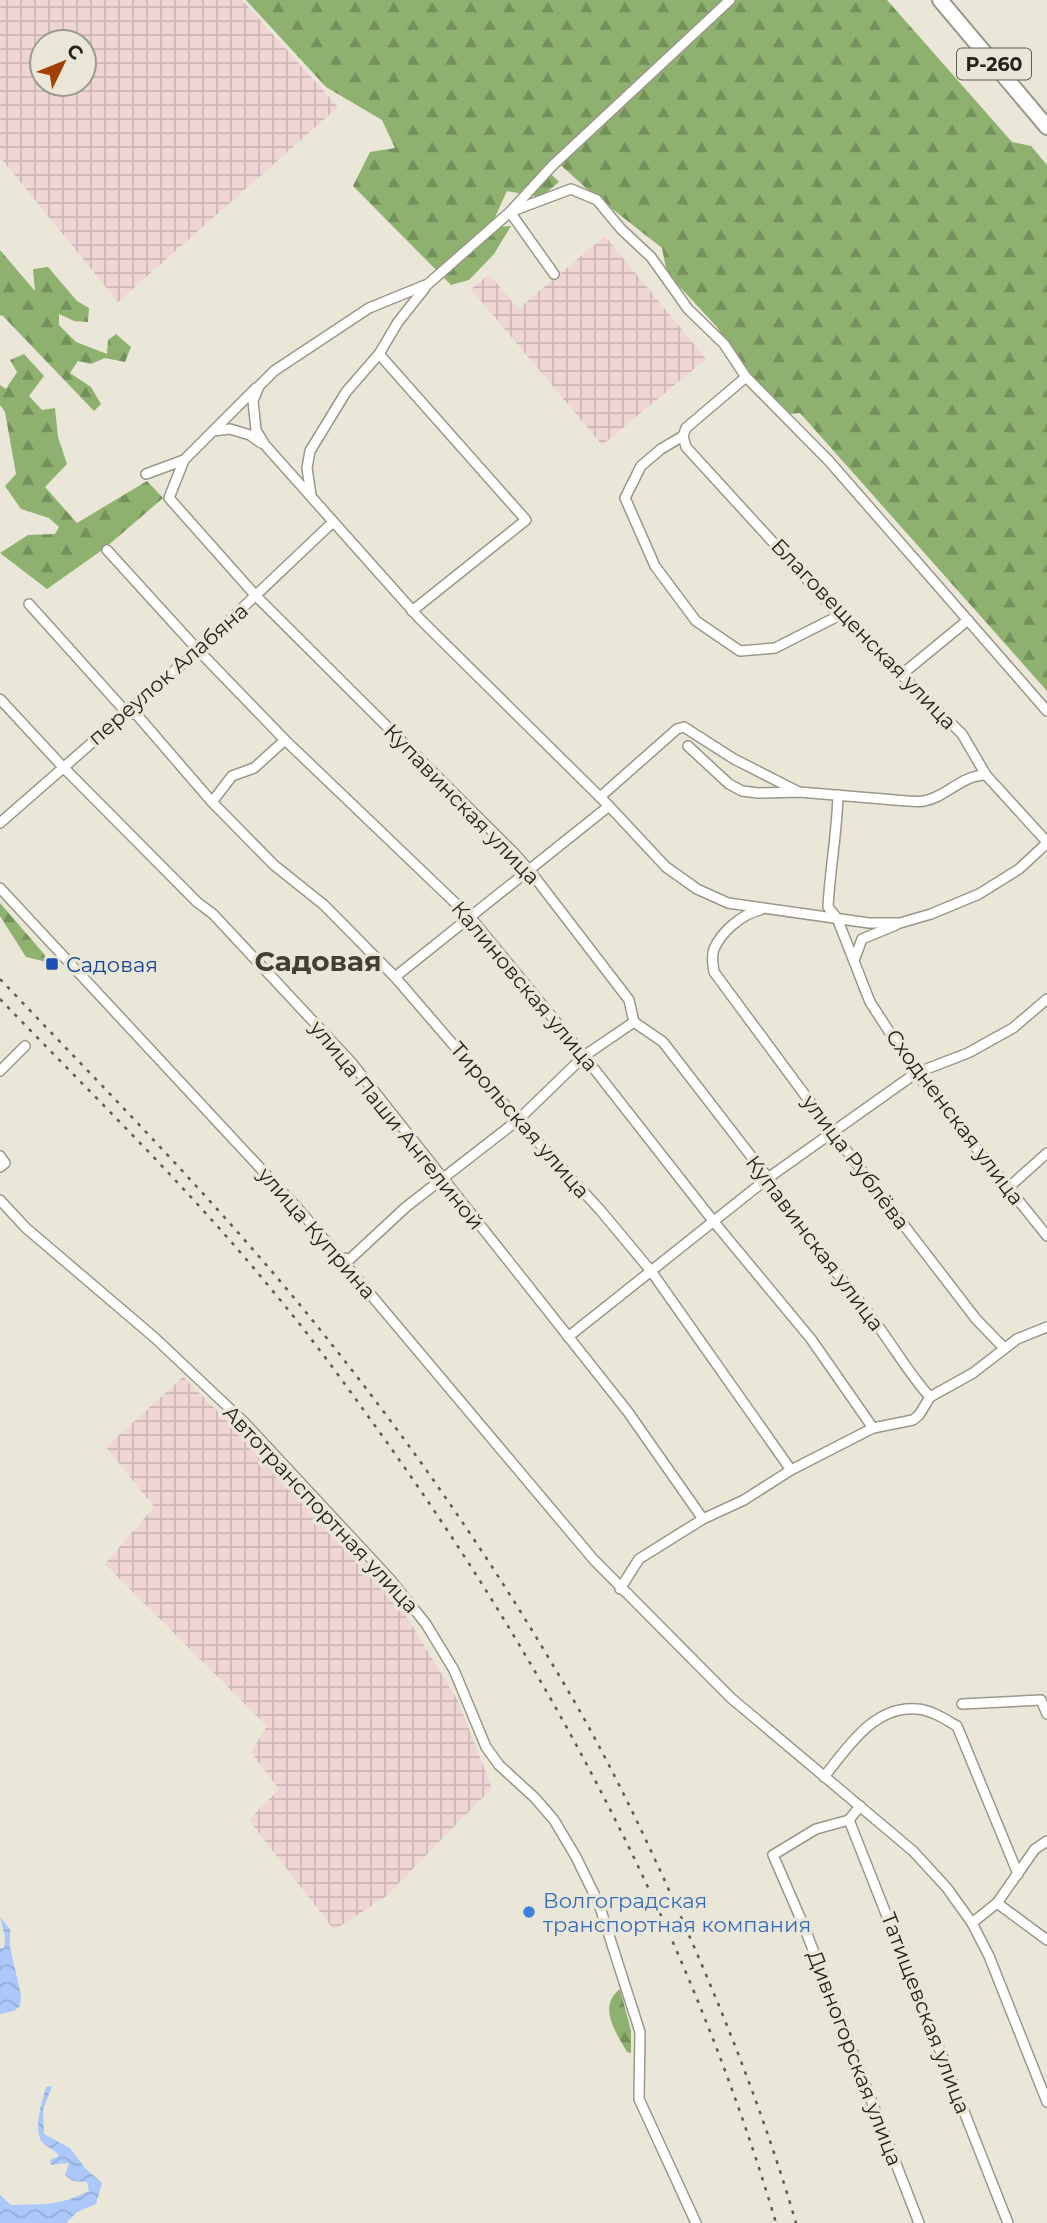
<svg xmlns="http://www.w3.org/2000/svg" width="1047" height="2223" viewBox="0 0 1047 2223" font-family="Montserrat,sans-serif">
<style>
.industrial{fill:url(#industrial-grid);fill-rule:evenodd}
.forest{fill:url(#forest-firs)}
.water{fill:url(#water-waves)}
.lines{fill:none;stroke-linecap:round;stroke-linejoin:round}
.minor-casing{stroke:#9b988a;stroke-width:12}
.trunk-casing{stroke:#9b988a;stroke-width:18}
.minor{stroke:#fff;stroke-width:9}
.trunk{stroke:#fff;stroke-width:14}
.rail{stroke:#5d5b53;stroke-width:2.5;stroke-dasharray:3.5 7;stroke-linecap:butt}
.transit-dot{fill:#1a4fb4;stroke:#eae7d8;stroke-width:2.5}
.shop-dot{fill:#3f7fe0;stroke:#eae7d8;stroke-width:2.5}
.labels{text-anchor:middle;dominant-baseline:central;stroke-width:7;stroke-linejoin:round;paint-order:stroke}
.shield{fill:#eae7d8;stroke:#605e56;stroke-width:2}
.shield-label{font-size:19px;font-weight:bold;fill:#25241f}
.street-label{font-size:21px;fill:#25241f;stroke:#eae7d8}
.transit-label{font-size:21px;fill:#164399;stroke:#eae7d8;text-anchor:start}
.shop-label{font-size:21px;fill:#366cbe;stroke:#eae7d8;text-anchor:start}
.district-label{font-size:28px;font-weight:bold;fill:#424034;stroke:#eae7d8}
</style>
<defs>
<pattern id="industrial-grid" width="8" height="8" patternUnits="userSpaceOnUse" patternTransform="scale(1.75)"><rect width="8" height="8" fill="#f0d5d5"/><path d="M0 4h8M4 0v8" fill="none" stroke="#ceb7b6"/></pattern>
<pattern id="forest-firs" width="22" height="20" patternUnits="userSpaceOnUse" patternTransform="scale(1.75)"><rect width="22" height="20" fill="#8eb16f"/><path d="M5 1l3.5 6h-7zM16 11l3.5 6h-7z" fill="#74905b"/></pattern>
<pattern id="water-waves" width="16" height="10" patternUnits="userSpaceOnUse" patternTransform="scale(1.75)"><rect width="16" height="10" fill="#acc8fb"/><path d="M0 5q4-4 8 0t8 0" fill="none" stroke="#94acd7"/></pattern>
</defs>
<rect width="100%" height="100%" fill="#eae7d8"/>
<g class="industrial">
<path d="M 0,0 L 242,0 L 338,107 L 118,302 L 0,157 ZM 84,42 L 84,84 L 42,84 L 42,42 Z"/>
<path d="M 605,236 L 706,359 L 602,445 L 471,289 L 489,274 L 518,309 Z"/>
<path d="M 183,1377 L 291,1484 L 394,1596 L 458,1701 L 492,1788 L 385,1897 L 334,1930 L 249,1820 L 279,1789 L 251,1752 L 267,1726 L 105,1564 L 154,1507 L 106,1447 Z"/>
</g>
<g class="forest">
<path d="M 246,0 L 887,0 L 1012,142 L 1031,146 L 1047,165 L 1047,691 L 800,413 L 789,414 L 741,366 L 717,327 L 667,273 L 662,248 L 587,189 L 554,159 L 547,170 L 559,182 L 541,197 L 507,191 L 490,228 L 511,226 L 494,254 L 469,280 L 451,285 L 353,186 L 370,152 L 395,148 L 382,120 L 326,87 Z"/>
<path d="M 0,250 L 35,291 L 33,269 L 48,267 L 77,301 L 89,308 L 88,322 L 74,321 L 59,314 L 59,325 L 76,342 L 107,354 L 108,340 L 116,334 L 131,347 L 125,362 L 105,358 L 91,364 L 78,361 L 70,373 L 91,387 L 101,404 L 94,411 L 2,315 L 0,316 Z"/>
<path d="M 24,354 L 44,376 L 29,396 L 42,410 L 55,408 L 58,437 L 67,464 L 45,487 L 77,523 L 147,481 L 163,498 L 105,548 L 47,589 L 0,553 L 28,535 L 55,534 L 59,527 L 49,518 L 21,509 L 5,486 L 16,474 L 5,412 L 0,405 L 0,385 L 6,389 L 17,372 L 10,360 Z"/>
<path d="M 0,903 L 44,954 L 47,962 L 26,957 L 0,916 Z"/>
<path d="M 620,1989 L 631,2031 L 631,2053 L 627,2052 C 616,2032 597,2007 620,1989 Z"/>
</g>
<g class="water">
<path d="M 0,1917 L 10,1929 L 10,1947 L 21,1995 L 20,2006 L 14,2011 L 0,2014 L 0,1948 L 4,1948 L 5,1937 Z"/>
<path d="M 52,2086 L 43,2110 L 44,2134 L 70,2148 L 85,2168 L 102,2183 L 96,2204 L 77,2212 L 66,2223 L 0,2223 L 0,2195 L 11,2205 C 45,2204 58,2206 89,2191 L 87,2182 L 73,2181 L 65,2175 L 69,2163 L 51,2165 L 50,2160 L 59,2156 C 55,2149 47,2148 42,2142 C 33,2129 42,2101 46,2087 Z"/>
</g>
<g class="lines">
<defs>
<g id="minor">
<path d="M 730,0 L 552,166 L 510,212 L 428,284 L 369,308 L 274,371 L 259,386 L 253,401 L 256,430 L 265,445 L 420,619 L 609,806 L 666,867 L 697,889 L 728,903 L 869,923 L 900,923 L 931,914 L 979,894 L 1019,869 L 1047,843"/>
<path d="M 554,274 L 510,212 L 571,189 L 597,200 L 621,229 L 651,257 L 688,309 L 724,344 L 746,377 L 829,461 L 1047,711"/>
<path d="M 379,354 L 526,520 L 412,611"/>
<path d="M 746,377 L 686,428 L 683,436 L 686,447 L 833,608 L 962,734 L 986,775 L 1047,842"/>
<path d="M 213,431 L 256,388"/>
<path d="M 683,436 L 661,449 L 641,466 L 625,498 L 655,566 L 696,621 L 740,651 L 775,648 L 840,615"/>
<path d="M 261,443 L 250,435 L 230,429 L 213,431 L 184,460 L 169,498 L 256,596 L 514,853 L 530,871 L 629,1000 L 634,1022 L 663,1042 L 768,1178 C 798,1230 840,1274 875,1322 C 894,1347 909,1374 930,1397"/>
<path d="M 146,474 L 184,460"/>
<path d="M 311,495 L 307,468 L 310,451 L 346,392 L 379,354 L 398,322 L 425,288"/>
<path d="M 107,550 L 198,650 L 285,740 L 471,918 L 584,1056 L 714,1222 L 811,1339 L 873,1428"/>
<path d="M 29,604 L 126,712 L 137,715 L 212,802 L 232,776 L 254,768 L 285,740"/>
<path d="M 901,675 L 968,620"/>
<path d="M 0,699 L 63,767 L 197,902 L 213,914 L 351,1062 L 628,1412 L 703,1519"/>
<path d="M 688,746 L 729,784 L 742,791 L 758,793 L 799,792 L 907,801 C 913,801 919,802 924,801 C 947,797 961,775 986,775"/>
<path d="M 838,795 C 837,833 830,869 828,907 L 837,918 L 870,1002 L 916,1073 L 1047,1236"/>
<path d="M 600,797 L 677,729 L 684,727 L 734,759 L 797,791"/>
<path d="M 212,802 L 274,865 L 324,905 L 395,977 L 518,1120 L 601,1211 L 651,1271 L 791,1470"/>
<path d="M 0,823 L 198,650 L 333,522"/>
<path d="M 0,888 L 302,1213 L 594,1560 L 731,1698 L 913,1851 L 947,1888 L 972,1923 L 989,1956 L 1047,2102"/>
<path d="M 760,910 C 742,914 721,932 714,949 C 711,956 713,965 714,972 L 833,1133 L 976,1319 L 1004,1348"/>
<path d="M 855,958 L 862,939 L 896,925"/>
<path d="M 395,977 L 609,806"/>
<path d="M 0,1071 L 25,1046"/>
<path d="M 0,1156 L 5,1163 L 0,1167"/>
<path d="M 1008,1188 L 1047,1153"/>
<path d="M 0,1200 L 26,1228 L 155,1338 L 244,1422 L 390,1579 L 426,1624 L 454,1670 L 486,1747 L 499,1765 L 535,1798 L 554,1820 L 576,1857 L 599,1904 L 640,2032 L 639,2099 L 696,2223"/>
<path d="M 341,1258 L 350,1259 L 406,1207 L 518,1120 L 584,1056 L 634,1022"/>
<path d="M 568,1337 L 768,1178 L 916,1073 L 968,1053 L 1013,1028 L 1047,999"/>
<path d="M 620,1589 L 639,1559 L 703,1519 L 744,1500 L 791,1470 L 873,1428 L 913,1420 L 919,1415 L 930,1397 L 973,1373 L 1017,1339 L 1047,1327"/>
<path d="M 962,1704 L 1041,1700 L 1047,1714"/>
<path d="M 824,1777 C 847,1748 874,1705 917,1709 C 931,1710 945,1719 957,1726 L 1018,1874"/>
<path d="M 860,1806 L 849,1820 L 1008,2223"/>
<path d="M 849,1820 L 816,1829 L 773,1855 L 803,1924 L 919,2223"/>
<path d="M 997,1903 L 1047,1940"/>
<path d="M 972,1923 L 997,1903 L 1035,1849 L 1047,1841"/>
</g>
<path id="trunk" d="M 940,0 L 1047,127"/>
</defs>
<use href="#minor" class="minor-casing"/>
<use href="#trunk" class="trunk-casing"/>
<use href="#minor" class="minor"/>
<use href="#trunk" class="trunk"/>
<g class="rail">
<path d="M 0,979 C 114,1099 231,1216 333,1346 C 414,1448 488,1555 554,1667 C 607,1754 651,1848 692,1942 C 732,2034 768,2127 796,2223"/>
<path d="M 0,999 C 93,1096 191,1190 276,1295 C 312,1338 345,1384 378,1430 C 551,1670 692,1939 776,2223"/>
</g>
</g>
<rect class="transit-dot" x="45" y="957" width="14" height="14" rx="3.5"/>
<circle class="shop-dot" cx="529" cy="1912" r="7"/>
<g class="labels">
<rect class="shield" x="957" y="48.5" width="74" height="31" rx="5"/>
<g class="shield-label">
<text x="994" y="64">Р-260</text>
</g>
<g class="street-label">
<text transform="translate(864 634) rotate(46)">Благовещенская улица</text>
<text transform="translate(168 674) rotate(-41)">переулок Алабяна</text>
<text transform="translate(462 804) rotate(46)">Купавинская улица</text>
<text transform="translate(525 986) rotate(50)">Калиновская улица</text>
<text transform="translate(955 1117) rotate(53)">Сходненская улица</text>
<text transform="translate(520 1120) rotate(49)">Тирольская улица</text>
<text transform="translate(397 1125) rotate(51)">улица Паши Ангелиной</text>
<text transform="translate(856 1162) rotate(53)">улица Рублёва</text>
<text transform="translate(317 1233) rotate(49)">улица Куприна</text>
<text transform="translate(815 1243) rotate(53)">Купавинская улица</text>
<text transform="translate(321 1509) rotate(47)">Автотранспортная улица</text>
<text transform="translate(926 2013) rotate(69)">Татищевская улица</text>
<text transform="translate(855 2058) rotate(69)">Дивногорская улица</text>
</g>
<g class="transit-label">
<text x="66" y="964">Садовая</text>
</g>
<g class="shop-label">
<text x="543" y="1900">Волгоградская<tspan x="543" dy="24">транспортная компания</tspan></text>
</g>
<g class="district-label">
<text x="318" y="961">Садовая</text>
</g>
</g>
<g transform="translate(63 63) rotate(47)"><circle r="33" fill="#eae7d8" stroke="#9b998e" stroke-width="2"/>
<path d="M0-5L12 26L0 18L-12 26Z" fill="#a23f03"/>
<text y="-10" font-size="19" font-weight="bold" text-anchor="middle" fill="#25241f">С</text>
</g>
</svg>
